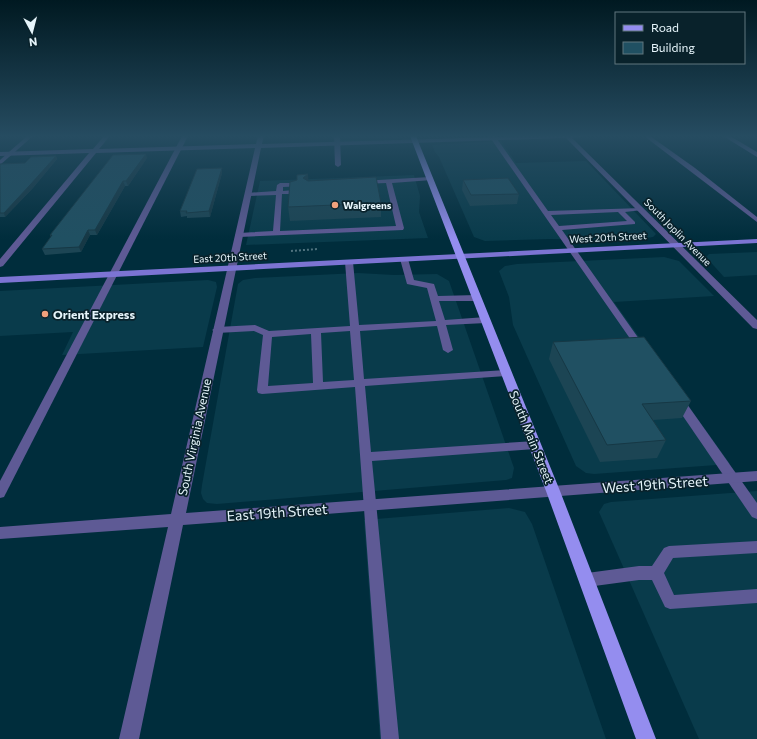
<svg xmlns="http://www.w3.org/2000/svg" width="757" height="739" viewBox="0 0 757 739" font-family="Commissioner,sans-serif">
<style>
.built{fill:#093b4b}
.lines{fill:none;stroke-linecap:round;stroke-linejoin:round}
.path{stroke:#50737f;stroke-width:2;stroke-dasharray:2 2;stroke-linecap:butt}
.service{fill:#5e5a95;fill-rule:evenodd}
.minor{fill:#5e5a95;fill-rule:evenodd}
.secondary{fill:#7c74d3;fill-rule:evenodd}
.primary{fill:#948def;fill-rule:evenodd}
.wall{fill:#1c4554}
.shaded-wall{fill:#163845}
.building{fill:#205062;stroke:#163845}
.poi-dot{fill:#f1a17c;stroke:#09222b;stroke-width:1.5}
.labels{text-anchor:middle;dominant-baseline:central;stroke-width:3.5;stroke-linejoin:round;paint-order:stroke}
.far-poi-label{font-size:10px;font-weight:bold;fill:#e6f5fb;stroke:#09222b;text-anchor:start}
.far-street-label{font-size:10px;fill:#e6f5fb;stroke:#09222b}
.poi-label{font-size:12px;font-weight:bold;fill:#e6f5fb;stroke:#09222b;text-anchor:start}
.street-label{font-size:12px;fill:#e6f5fb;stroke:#09222b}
.near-street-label{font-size:14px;fill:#e6f5fb;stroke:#09222b}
</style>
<rect width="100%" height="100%" fill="#002d3c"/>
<g class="built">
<path d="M 334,136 L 402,136 L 404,137 L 396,140 L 334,142 Z"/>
<path d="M 501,141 L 516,163 L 586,161 L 656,234 L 653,237 L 647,238 L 592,240 L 550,239 L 485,241 L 474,237 L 439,157 L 435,152 L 432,145 Z"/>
<path d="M 414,175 L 420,196 L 419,212 L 428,238 L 246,245 L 260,181 Z"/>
<path d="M 757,252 L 757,275 L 724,277 L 706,257 L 709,254 Z"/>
<path d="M 664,257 L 679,261 L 714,296 L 614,302 L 730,464 L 594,474 L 586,473 L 576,466 L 513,325 L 509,297 L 499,271 L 505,266 L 517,264 Z"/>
<path d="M 358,273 L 394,275 L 437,274 L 449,281 L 514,468 L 512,478 L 506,480 L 217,504 L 207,503 L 203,499 L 201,493 L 202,485 L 238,284 L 243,280 L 255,278 Z"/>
<path d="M 208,280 L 216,282 L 217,287 L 203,347 L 62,355 L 73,332 L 0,336 L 0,291 Z"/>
<path d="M 757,491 L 757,739 L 699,739 L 599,512 L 604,504 L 611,502 Z"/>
<path d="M 509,508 L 525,512 L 532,524 L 606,739 L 380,739 L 364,520 Z"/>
</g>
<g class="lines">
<path class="path" d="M 291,251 L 318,249"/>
<g class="service">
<path d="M 27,136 L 33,136 L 0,165 L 0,160 Z"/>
<path d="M 182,136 L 188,136 L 4,497 L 0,498 L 0,481 Z"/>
<path d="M 334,136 L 340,136 L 341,165 L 338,167 L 335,165 Z"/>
<path d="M 489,136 L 495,136 L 548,211 L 642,208 L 642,210 L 625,212 L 635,222 L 635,224 L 562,230 L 644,346 L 646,348 L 644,350 L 638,350 ZM 618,212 L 627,221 L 559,226 L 551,215 Z"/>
<path d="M 644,136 L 650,136 L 695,168 L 757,217 L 757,222 Z"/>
<path d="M 430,177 L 433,179 L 432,180 L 392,183 L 404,228 L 403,230 L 239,237 L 235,235 L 239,233 L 273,231 L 276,195 L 248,196 L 245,194 L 246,193 L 276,191 L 277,185 L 280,183 L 306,183 L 307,184 L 304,186 L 283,187 L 283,191 L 294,190 L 297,192 L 294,194 L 282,194 L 280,231 L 396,226 L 386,183 L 363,184 L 361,183 L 361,181 Z"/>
<path d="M 401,257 L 404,257 L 408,259 L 414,280 L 434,284 L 438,296 L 477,295 L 481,298 L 477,301 L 439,301 L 445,320 L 486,317 L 490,320 L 486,323 L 446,325 L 453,350 L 448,353 L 443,350 L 437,326 L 360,331 L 364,379 L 506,370 L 511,373 L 506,376 L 365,386 L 371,452 L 535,441 L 539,442 L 541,445 L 539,448 L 535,449 L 372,461 L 399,739 L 381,739 L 355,387 L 262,394 L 258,393 L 257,390 L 263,335 L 254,331 L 217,333 L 212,330 L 217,327 L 255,325 L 269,331 L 350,326 L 345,262 L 349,260 L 353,262 L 359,325 L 436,321 L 427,288 L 407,284 L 400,259 ZM 350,331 L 354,380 L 323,382 L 321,333 ZM 311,334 L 313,383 L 268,386 L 272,337 Z"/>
<path d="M 678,396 L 682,397 L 757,503 L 757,519 L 752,517 L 674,403 L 673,400 L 674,397 Z"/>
<path d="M 757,541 L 757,553 L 673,558 L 664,573 L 674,595 L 757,589 L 757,603 L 670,609 L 665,607 L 652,580 L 639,580 L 587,587 L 582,585 L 580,580 L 582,575 L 587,573 L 639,566 L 652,566 L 664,548 L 669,546 Z"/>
</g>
<g class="minor">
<path d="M 104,136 L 110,136 L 99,149 L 256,144 L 258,136 L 264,136 L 262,144 L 528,136 L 586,136 L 572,138 L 757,320 L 757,329 L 753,328 L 566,138 L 261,148 L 186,513 L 757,471 L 757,481 L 183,525 L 139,739 L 119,739 L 168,527 L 0,539 L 0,527 L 171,514 L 255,148 L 96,153 L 3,266 L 0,267 L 0,259 L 89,153 L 0,156 L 0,152 L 93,149 Z"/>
<path d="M 723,136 L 730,136 L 757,152 L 757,157 Z"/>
</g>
<path class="secondary" d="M 757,239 L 757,243 L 0,283 L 0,277 Z"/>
<path class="primary" d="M 410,136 L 416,136 L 560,491 L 656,739 L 636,739 L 546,491 Z"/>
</g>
<g class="wall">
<path d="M 56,156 L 57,159 L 32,189 L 5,217 L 0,217 L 0,164 L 25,163 Z"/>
<path d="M 147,158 L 128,186 L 125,186 L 97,235 L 90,235 L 81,252 L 45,255 L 42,249 L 51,237 L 50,235 Z"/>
<path d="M 222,173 L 210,217 L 187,218 L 187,216 L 181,217 L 180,211 Z"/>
<path d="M 463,180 L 519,194 L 517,204 L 470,206 L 462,190 Z"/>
<path d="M 308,181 L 381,203 L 381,217 L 290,221 L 288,207 Z"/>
<path d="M 553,342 L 691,401 L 682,418 L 653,420 L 666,440 L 657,458 L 600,462 L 549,359 Z"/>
</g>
<g class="shaded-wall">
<path d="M 146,154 L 147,158 L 128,186 L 126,181 Z"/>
<path d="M 56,156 L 57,159 L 32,189 L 5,217 L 4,213 Z"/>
<path d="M 222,168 L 222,173 L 210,217 L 209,211 Z"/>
<path d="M 308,174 L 309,187 L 303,178 Z"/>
<path d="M 123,181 L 125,186 L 97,235 L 95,230 Z"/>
<path d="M 88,230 L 90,235 L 81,252 L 79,247 Z"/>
</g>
<g class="building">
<path d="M 146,154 L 126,181 L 123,181 L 95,230 L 88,230 L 79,247 L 42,249 L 52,235 L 50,235 L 113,155 Z"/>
<path d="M 56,156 L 30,185 L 4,213 L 0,213 L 0,164 L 25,163 L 31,157 Z"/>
<path d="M 222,168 L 209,211 L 186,213 L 187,211 L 180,211 L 197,169 Z"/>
<path d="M 308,174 L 303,178 L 308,181 L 376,177 L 381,203 L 288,207 L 290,182 L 297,180 L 297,175 Z"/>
<path d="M 508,178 L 519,194 L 471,195 L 463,180 Z"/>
<path d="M 644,337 L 691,401 L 642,404 L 666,440 L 607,445 L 553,342 Z"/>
</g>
<linearGradient id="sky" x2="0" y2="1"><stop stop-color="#001921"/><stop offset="0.57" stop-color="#264c61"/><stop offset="1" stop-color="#264c61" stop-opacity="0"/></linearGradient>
<rect width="757" height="239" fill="url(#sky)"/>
<g class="poi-dot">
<circle cx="335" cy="205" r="4"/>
<circle cx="45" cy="314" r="4"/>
</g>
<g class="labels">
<g class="far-poi-label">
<text x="343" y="205">Walgreens</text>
</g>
<g class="far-street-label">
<text transform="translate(678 232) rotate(45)">South Joplin Avenue</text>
<text transform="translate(608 237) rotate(-3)">West 20th Street</text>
<text transform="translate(230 257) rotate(-3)">East 20th Street</text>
</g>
<g class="poi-label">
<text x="53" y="314">Orient Express</text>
</g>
<g class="street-label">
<text transform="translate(194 437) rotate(-78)">South Virginia Avenue</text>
<text transform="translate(532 437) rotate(68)">South Main Street</text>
</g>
<g class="near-street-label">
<text transform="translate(655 484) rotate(-4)">West 19th Street</text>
<text transform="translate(277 512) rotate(-4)">East 19th Street</text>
</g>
</g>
<rect x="615" y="12" width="130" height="52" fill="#09222b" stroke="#61767e"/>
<rect x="623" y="25" width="20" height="6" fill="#948def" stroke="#61767e"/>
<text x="651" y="32" font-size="12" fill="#e6f5fb">Road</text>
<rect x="623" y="42" width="20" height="12" fill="#205062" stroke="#61767e"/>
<text x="651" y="52" font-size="12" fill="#e6f5fb">Building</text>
<g transform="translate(32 32) rotate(173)" stroke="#09222b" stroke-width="3" paint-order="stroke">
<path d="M0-3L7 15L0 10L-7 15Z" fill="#e6f5fb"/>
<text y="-6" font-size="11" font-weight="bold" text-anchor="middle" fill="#e6f5fb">N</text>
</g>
</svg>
